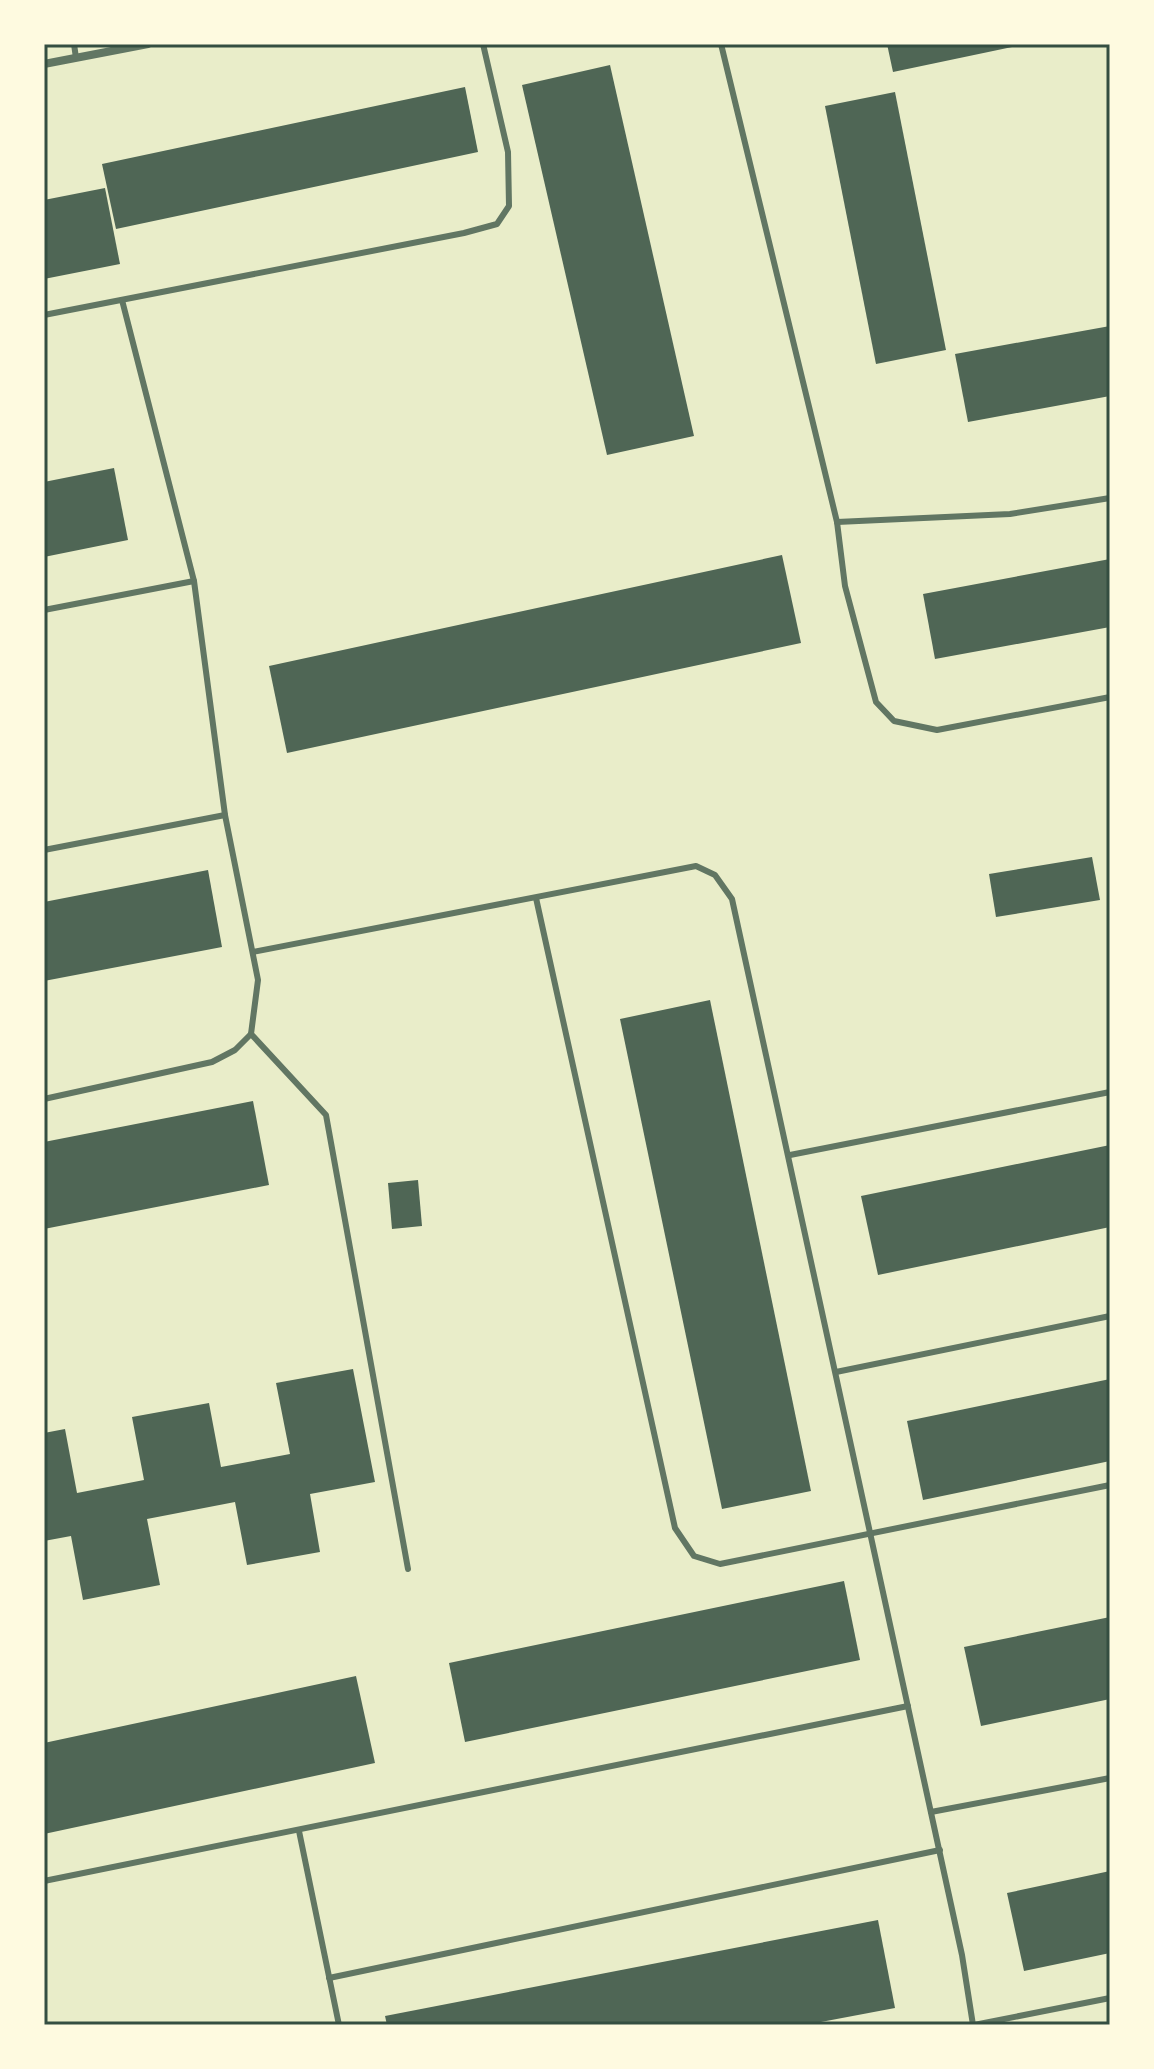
<svg xmlns="http://www.w3.org/2000/svg" width="1154" height="2069" viewBox="0 0 1154 2069" font-family="Manrope,sans-serif">
<style>
.building{fill:#4f6655}
.lines{fill:none;stroke-linecap:round;stroke-linejoin:round}
.service{stroke:#617663;stroke-width:6}
.minor{stroke:#617663;stroke-width:8}
.neatline{fill:none;stroke:#344e41;stroke-width:3}
</style>
<rect width="100%" height="100%" fill="#e9edc9"/>
<g class="building">
<path d="M 887,44 L 1021,44 L 1021,45 L 893,72 Z"/>
<path d="M 610,65 L 694,436 L 607,455 L 522,85 Z"/>
<path d="M 465,87 L 478,152 L 116,229 L 102,164 Z"/>
<path d="M 895,92 L 946,350 L 876,364 L 825,106 Z"/>
<path d="M 105,188 L 120,264 L 44,279 L 44,200 Z"/>
<path d="M 1110,326 L 1110,396 L 968,422 L 955,354 Z"/>
<path d="M 114,468 L 128,540 L 44,557 L 44,482 Z"/>
<path d="M 782,555 L 801,643 L 287,753 L 269,666 Z"/>
<path d="M 1110,559 L 1110,627 L 935,659 L 923,594 Z"/>
<path d="M 1092,857 L 1100,900 L 996,917 L 989,874 Z"/>
<path d="M 208,870 L 222,947 L 44,981 L 44,902 Z"/>
<path d="M 710,1000 L 811,1491 L 722,1509 L 620,1019 Z"/>
<path d="M 253,1101 L 269,1185 L 44,1229 L 44,1142 Z"/>
<path d="M 1110,1145 L 1110,1227 L 878,1275 L 861,1196 Z"/>
<path d="M 418,1180 L 422,1226 L 392,1229 L 388,1183 Z"/>
<path d="M 353,1369 L 375,1482 L 310,1494 L 320,1552 L 247,1565 L 235,1502 L 147,1519 L 160,1585 L 83,1600 L 71,1536 L 44,1541 L 44,1433 L 65,1429 L 77,1493 L 144,1480 L 132,1417 L 209,1403 L 221,1467 L 290,1454 L 276,1383 Z"/>
<path d="M 1110,1379 L 1110,1461 L 923,1500 L 907,1421 Z"/>
<path d="M 844,1581 L 860,1660 L 465,1742 L 449,1663 Z"/>
<path d="M 1110,1617 L 1110,1699 L 981,1726 L 964,1647 Z"/>
<path d="M 356,1676 L 375,1763 L 44,1834 L 44,1743 Z"/>
<path d="M 1110,1871 L 1110,1953 L 1024,1971 L 1007,1893 Z"/>
<path d="M 878,1920 L 895,2008 L 805,2025 L 387,2025 L 385,2016 Z"/>
</g>
<g class="lines">
<g class="service">
<path d="M 74,44 L 76,58"/>
<path d="M 721,44 L 837,522 L 845,586 L 876,702 L 894,721 L 937,730 L 1110,697"/>
<path d="M 44,315 L 464,233 L 497,224 L 509,206 L 508,152 L 483,44"/>
<path d="M 837,522 L 1010,514 L 1110,498"/>
<path d="M 44,610 L 194,581"/>
<path d="M 44,850 L 225,815"/>
<path d="M 536,898 L 675,1528 L 694,1556 L 720,1564 L 1110,1485"/>
<path d="M 253,952 L 696,866 L 715,875 L 732,899 L 962,1955 L 973,2025"/>
<path d="M 251,1034 L 326,1115 L 408,1569"/>
<path d="M 44,1099 L 212,1062 L 235,1050 L 251,1034 L 258,980 L 225,815 L 194,581 L 122,300"/>
<path d="M 790,1155 L 1110,1092"/>
<path d="M 836,1372 L 1110,1316"/>
<path d="M 931,1812 L 1110,1778"/>
<path d="M 299,1831 L 339,2025"/>
<path d="M 44,1881 L 908,1706"/>
<path d="M 329,1978 L 940,1850"/>
<path d="M 974,2025 L 1110,1998"/>
</g>
<path class="minor" d="M 44,64 L 148,44"/>
</g>
<rect width="1154" height="2069" fill="none" stroke="#fefae0" stroke-width="92"/>
<rect x="46" y="46" width="1062" height="1977" class="neatline"/>
</svg>
